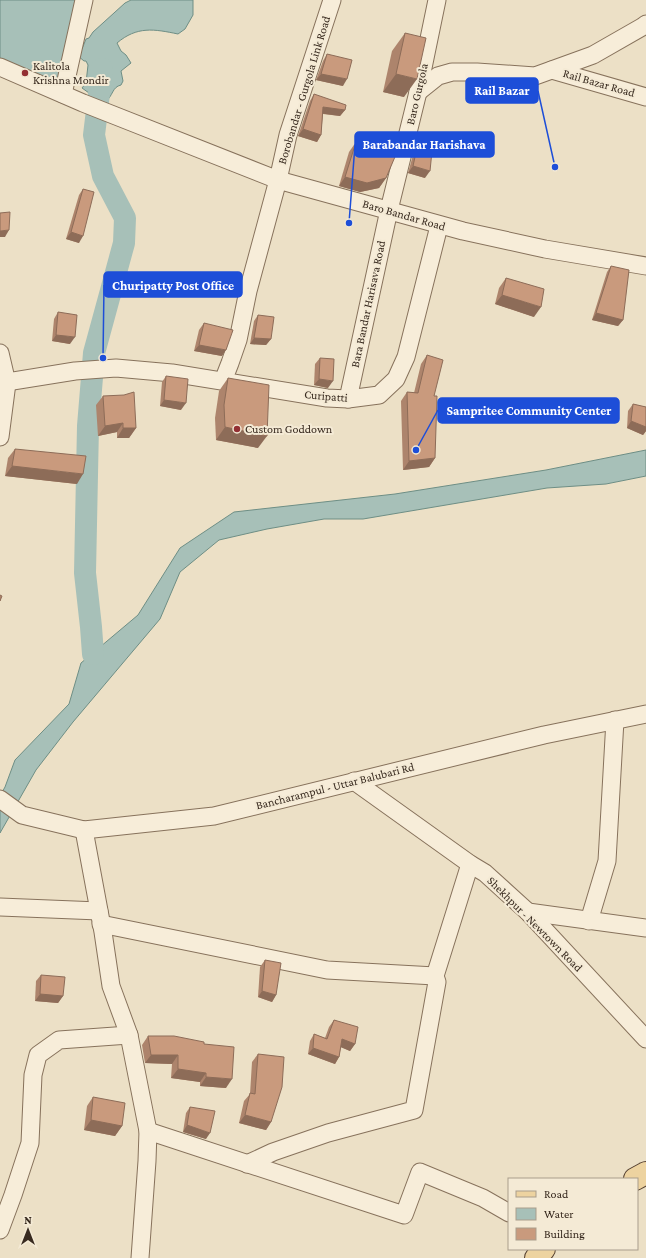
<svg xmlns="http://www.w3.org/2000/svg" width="646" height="1258" viewBox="0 0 646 1258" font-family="'Crimson Pro',serif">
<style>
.water{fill:#a7c0b8;stroke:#6e8e85}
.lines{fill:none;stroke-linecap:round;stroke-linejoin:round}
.river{stroke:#a7c0b8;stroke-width:22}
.minor-casing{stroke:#87725c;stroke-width:19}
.major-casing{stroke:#554030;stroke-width:24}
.minor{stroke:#f7edd9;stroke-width:17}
.major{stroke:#edd3a0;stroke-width:22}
.wall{fill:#ad846c}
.shaded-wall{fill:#8d6c58}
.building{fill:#c99a7d;stroke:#8d6c58}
.poi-dot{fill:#932f33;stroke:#f4ead5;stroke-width:1.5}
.labels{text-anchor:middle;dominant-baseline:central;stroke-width:4;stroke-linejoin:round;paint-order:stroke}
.poi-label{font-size:12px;fill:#382a1f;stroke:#f4ead5;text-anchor:start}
.street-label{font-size:12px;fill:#382a1f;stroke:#f4ead5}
.leader{fill:none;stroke:#1d4ed8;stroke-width:1.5}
.callout-dot{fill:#1d4ed8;stroke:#f4ead5;stroke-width:1.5}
.callout{fill:#1d4ed8;stroke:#1d4ed8;stroke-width:1.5}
.callout-label{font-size:13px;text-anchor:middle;font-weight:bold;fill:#fff}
</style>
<rect width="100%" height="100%" fill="#ece0c6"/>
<g class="water">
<path d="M 0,0 L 81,0 L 59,77 L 53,83 L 2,62 L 0,58 Z"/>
<path d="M 131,0 L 193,0 L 193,15 L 185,29 L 178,34 C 154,29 137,26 117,43 L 121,51 L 126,55 L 131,63 L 121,71 L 123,81 L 121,85 C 112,87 113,96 106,101 L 96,97 L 98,92 L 89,93 L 82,88 L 86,83 L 88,65 L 86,61 L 84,61 L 78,56 L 79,52 L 82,49 L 86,39 L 89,38 L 93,32 L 125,3 Z"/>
<path d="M 646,450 L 646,476 L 606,484 L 547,488 L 363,519 L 324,519 L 267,529 L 219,540 L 180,572 L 160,619 L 73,722 L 36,770 L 0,833 L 0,796 L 5,787 L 15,760 L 69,704 L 81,663 L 138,615 L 180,548 L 234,512 L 395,494 L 546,470 Z"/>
</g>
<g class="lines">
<path class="river" d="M 93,654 L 91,627 L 85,573 L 88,426 L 94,353 L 124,243 L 125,218 L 103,176 L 94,135 L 102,69"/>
<defs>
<g id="minor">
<path d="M 0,67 L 83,103 L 278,180 L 463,231 L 545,249 L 646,266"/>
<path d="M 552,70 L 646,97"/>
<path d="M 418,92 L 438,76 L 452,72 L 477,72 L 535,76 L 593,55 L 642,27 L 646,24"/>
<path d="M 63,94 L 84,0"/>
<path d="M 0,353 L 7,383 L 0,437"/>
<path d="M 223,381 L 230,363 L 238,340 L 248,291 L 278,180 L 288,135 L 332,0"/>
<path d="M 0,383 L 75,371 L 116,368 L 172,373 L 327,398 L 348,399 L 379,395 L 396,379 L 406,357 L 439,226"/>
<path d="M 348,399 L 389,210 L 418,92 L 437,0"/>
<path d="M 354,781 L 470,864 L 485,873 L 528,912 L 646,1039"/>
<path d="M 0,799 L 22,815 L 84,830 L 214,816 L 544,735 L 646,714"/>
<path d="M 84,830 L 103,932 L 111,986 L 129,1035 L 148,1131 L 147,1161 L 140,1258"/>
<path d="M 0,907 L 99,911"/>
<path d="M 528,912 L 646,928"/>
<path d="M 589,921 L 607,861 L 615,720"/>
<path d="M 101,924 L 327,970 L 435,976 L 470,864"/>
<path d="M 148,1131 L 404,1215 L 420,1172 L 483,1198 L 509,1213"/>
<path d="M 247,1164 L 273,1152 L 328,1133 L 414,1110 L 437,982 L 435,976"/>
<path d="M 0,1230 L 13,1195 L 30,1143 L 33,1075 L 38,1055 L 59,1040 L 129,1035"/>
</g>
<g id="major">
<path d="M 635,1179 L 646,1173"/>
<path d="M 536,1258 L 544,1249"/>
</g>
</defs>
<use href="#minor" class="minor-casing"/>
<use href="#major" class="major-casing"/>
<use href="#minor" class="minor"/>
<use href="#major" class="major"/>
</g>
<g class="wall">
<path d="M 405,33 L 404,97 L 383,92 L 392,51 Z"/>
<path d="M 327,54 L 343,86 L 316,80 L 323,61 Z"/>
<path d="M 314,94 L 345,110 L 340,116 L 323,114 L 321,135 L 317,142 L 298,136 L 310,101 Z"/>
<path d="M 356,142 L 386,178 L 379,188 L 360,192 L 339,186 L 349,152 Z"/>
<path d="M 417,148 L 425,178 L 408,173 L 413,155 Z"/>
<path d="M 83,189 L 79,243 L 66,239 L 79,195 Z"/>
<path d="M 611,266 L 623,320 L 618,326 L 592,320 L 607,272 Z"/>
<path d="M 506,278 L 534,317 L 495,304 L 499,288 Z"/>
<path d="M 58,312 L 70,344 L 52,341 L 54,319 Z"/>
<path d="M 258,315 L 271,339 L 266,345 L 250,344 L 254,321 Z"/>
<path d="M 204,323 L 222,356 L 194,351 L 199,330 Z"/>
<path d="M 427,355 L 434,396 L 435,458 L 429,467 L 403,470 L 401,401 L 407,392 L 414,393 L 421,364 Z"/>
<path d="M 320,358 L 328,388 L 314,385 L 315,364 Z"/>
<path d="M 166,376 L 181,410 L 160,406 L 162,382 Z"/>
<path d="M 228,378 L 258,448 L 216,440 L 215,418 L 219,391 Z"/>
<path d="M 103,396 L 136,428 L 129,438 L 117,438 L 117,432 L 98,436 L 96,405 Z"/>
<path d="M 633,404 L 646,407 L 646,431 L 643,435 L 627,428 L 628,411 Z"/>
<path d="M 15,449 L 77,484 L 5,476 L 8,458 Z"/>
<path d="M 265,960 L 276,995 L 272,1002 L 258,997 L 260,967 Z"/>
<path d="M 41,975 L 63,996 L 58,1003 L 35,1001 L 36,981 Z"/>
<path d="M 334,1020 L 355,1044 L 350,1051 L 341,1047 L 339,1057 L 335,1064 L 308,1054 L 310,1041 L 314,1034 L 325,1038 L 329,1027 Z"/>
<path d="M 148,1036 L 204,1044 L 226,1088 L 200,1086 L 200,1082 L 171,1078 L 172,1064 L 145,1063 L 142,1045 Z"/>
<path d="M 258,1054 L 271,1122 L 266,1130 L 239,1123 L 244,1101 L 250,1094 L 252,1062 Z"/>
<path d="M 93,1097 L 122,1126 L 115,1136 L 84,1130 L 87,1106 Z"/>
<path d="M 190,1107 L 206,1139 L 183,1132 L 186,1113 Z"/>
</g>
<g class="shaded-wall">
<path d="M 321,74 L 347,79 L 343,86 L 316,80 Z"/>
<path d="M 396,74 L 417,79 L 404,97 L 383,92 Z"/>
<path d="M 323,107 L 345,110 L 340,116 L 318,113 Z"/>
<path d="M 303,129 L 321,135 L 317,142 L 298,136 Z"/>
<path d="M 413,166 L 430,171 L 425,178 L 408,173 Z"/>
<path d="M 345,177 L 386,178 L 379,188 L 360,192 L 339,186 Z"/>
<path d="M 9,230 L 5,237 L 0,237 L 0,231 Z"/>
<path d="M 71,232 L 83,236 L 79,243 L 66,239 Z"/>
<path d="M 502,295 L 541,307 L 534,317 L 495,304 Z"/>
<path d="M 596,313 L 623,320 L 618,326 L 592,320 Z"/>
<path d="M 56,335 L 75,337 L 70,344 L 52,341 Z"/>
<path d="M 254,338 L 271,339 L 266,345 L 250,344 Z"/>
<path d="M 199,345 L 226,350 L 222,356 L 194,351 Z"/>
<path d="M 319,379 L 333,381 L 328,388 L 314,385 Z"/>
<path d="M 164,400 L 186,403 L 181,410 L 160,406 Z"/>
<path d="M 631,421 L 646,427 L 646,431 L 643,435 L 627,428 Z"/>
<path d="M 123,423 L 117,432 L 98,436 L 105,426 Z"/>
<path d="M 225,427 L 267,436 L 258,448 L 216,440 Z"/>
<path d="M 123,428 L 136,428 L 129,438 L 117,438 Z"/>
<path d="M 435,458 L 429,467 L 403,470 L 409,461 Z"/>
<path d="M 12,466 L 83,474 L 77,484 L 5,476 Z"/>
<path d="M 262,991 L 276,995 L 272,1002 L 258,997 Z"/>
<path d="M 40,994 L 63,996 L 58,1003 L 35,1001 Z"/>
<path d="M 342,1039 L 355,1044 L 350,1051 L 338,1046 Z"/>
<path d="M 313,1048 L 339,1057 L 335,1064 L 308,1054 Z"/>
<path d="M 151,1055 L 178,1055 L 172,1064 L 145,1063 Z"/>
<path d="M 178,1069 L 206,1073 L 200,1082 L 171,1078 Z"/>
<path d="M 206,1077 L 232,1079 L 226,1088 L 200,1086 Z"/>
<path d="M 245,1115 L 271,1122 L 266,1130 L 239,1123 Z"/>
<path d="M 91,1120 L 122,1126 L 115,1136 L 84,1130 Z"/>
<path d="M 187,1125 L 210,1133 L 206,1139 L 183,1132 Z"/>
</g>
<g class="building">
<path d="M 405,33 L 426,38 L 417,79 L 396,74 Z"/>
<path d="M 327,54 L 352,60 L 347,79 L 321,74 Z"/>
<path d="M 314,94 L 346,105 L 345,110 L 323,107 L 321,135 L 303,129 Z"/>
<path d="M 356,142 L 397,152 L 386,178 L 367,183 L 345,177 Z"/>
<path d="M 417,148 L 432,151 L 430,171 L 413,166 Z"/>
<path d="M 83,189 L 94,192 L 83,236 L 71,232 Z"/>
<path d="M 10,212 L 9,230 L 0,231 L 0,213 Z"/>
<path d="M 611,266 L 629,270 L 623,320 L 596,313 Z"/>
<path d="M 506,278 L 544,289 L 541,307 L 502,295 Z"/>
<path d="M 58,312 L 77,315 L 75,337 L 56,335 Z"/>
<path d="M 258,315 L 274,317 L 271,339 L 254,338 Z"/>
<path d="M 204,323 L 233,330 L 226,350 L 199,345 Z"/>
<path d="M 427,355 L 443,360 L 434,396 L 437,396 L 435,458 L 409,461 L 407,392 L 418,393 Z"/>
<path d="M 320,358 L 334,359 L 333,381 L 319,379 Z"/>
<path d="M 166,376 L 188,379 L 186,403 L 164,400 Z"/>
<path d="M 228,378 L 269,385 L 267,436 L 225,427 L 224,405 Z"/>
<path d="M 134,392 L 136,428 L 123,428 L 123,423 L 105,426 L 103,396 L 124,395 Z"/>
<path d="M 633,404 L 646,407 L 646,427 L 631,421 Z"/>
<path d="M 15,449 L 86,456 L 83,474 L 12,466 Z"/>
<path d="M 0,595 L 2,596 L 0,601 Z"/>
<path d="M 265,960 L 281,963 L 276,995 L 262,991 Z"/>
<path d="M 41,975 L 65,977 L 63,996 L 40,994 Z"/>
<path d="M 334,1020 L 358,1027 L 355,1044 L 342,1039 L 339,1057 L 313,1048 L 314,1034 L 327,1039 Z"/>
<path d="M 148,1036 L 174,1036 L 204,1042 L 204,1044 L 234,1047 L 232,1079 L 206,1077 L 206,1073 L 178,1069 L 178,1055 L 151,1055 Z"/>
<path d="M 258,1054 L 284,1057 L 282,1087 L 271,1122 L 245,1115 L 250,1093 L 255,1094 Z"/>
<path d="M 93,1097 L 125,1103 L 122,1126 L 91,1120 Z"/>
<path d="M 190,1107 L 215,1111 L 210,1133 L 187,1125 Z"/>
</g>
<g class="poi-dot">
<circle cx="25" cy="73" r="4"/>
<circle cx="237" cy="429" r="4"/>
</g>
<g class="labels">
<g class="poi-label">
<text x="33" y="66">Kalitola<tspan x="33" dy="14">Krishna Mondir</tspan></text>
<text x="245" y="429">Custom Goddown</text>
</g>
<g class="street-label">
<text transform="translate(599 83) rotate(16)">Rail Bazar Road</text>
<text transform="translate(304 90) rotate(-73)">Borobandar - Gurgola Link Road</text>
<text transform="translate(417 94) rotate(-77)">Baro Gurgola</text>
<text transform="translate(404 215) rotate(16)">Baro Bandar Road</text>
<text transform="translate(368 304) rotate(-78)">Bara Bandar Harisava Road</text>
<text transform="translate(326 396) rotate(5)">Curipatti</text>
<text transform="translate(335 786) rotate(-14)">Bancharampul - Uttar Balubari Rd</text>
<text transform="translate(535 924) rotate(45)">Shekhpur - Newtown Road</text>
</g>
</g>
<path class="leader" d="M555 167L538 91M349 223L355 145M103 358L104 285M416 450L438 410"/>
<g class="callout-dot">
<circle cx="555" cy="167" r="4"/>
<circle cx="349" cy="223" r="4"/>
<circle cx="103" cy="358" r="4"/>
<circle cx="416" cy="450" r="4"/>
</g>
<g class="callout">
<rect x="466" y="78" width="72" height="25" rx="4"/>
<rect x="355" y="132" width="139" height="25" rx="4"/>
<rect x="104" y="272" width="138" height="25" rx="4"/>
<rect x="438" y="398" width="181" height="25" rx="4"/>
</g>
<g class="callout-label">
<text x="502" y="95">Rail Bazar</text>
<text x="424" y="149">Barabandar Harishava</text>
<text x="173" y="290">Churipatty Post Office</text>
<text x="529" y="415">Sampritee Community Center</text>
</g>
<rect x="508" y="1178" width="130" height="72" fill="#f4ead5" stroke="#a99d8c"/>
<rect x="516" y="1191" width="20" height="6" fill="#edd3a0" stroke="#a99d8c"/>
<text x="544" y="1198" font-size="12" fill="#382a1f">Road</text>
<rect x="516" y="1208" width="20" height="12" fill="#a7c0b8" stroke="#a99d8c"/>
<text x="544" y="1218" font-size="12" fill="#382a1f">Water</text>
<rect x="516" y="1228" width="20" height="12" fill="#c99a7d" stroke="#a99d8c"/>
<text x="544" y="1238" font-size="12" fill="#382a1f">Building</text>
<g transform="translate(28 1230)" stroke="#f4ead5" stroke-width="3" paint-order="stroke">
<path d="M0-3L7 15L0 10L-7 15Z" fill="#382a1f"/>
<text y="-6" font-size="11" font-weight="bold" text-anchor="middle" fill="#382a1f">N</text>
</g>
</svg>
